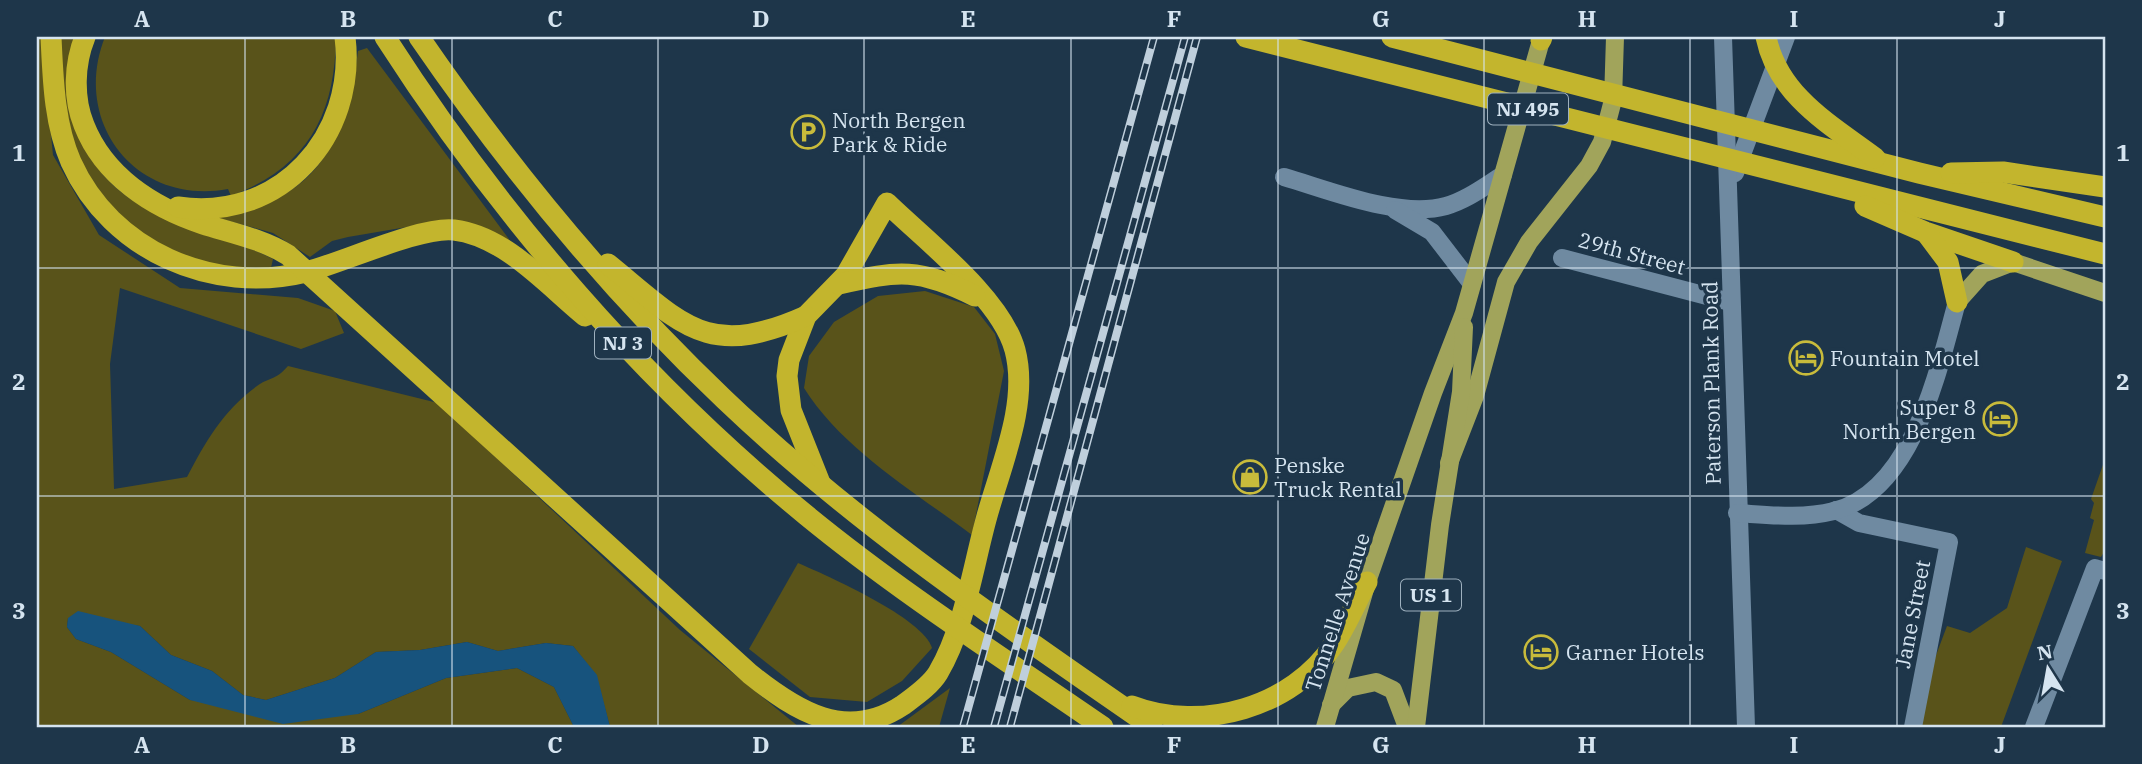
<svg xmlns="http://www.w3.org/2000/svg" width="2142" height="764" viewBox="0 0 2142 764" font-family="'IBM Plex Serif',serif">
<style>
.green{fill:#59531a}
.water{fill:#17537d}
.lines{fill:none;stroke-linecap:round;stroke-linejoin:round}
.street{stroke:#6f8aa1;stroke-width:18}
.secondary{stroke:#6f8aa1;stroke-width:18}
.primary{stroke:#a1a45b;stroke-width:18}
.highway{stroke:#c3b52d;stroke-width:21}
.rail-casing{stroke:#bfcfdc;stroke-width:8}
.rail{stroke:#1e364a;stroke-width:5;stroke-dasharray:16;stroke-linecap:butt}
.grid{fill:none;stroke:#d5e4f0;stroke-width:2;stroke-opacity:0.55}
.labels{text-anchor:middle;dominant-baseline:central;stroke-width:7;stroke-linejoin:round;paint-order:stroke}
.shield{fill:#1e364a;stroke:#9eb0be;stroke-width:2}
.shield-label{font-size:19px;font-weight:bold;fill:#d5e4f0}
.poi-label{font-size:21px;fill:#d5e4f0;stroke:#1e364a;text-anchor:start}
.street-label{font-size:21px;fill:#d5e4f0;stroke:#1e364a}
.neatline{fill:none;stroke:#d5e4f0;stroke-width:2.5}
.grid-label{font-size:23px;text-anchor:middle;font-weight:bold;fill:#d5e4f0}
</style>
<rect width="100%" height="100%" fill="#1e364a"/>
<g class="green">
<path d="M 37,37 L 41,37 L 53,155 L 99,235 L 180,288 L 298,298 L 335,311 L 344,333 L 301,349 L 120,288 L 110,364 L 114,489 L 187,477 C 206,441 223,411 257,386 C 269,377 275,381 288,366 L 438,403 L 680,630 L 799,727 L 610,727 L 596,675 L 573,646 L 546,643 L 498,651 L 467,642 L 420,650 L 376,652 L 335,678 L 266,700 L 243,695 L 212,671 L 171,655 L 140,626 L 68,618 L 67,627 L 76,639 L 111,652 L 190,700 L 358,714 L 446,678 L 517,668 L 554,687 L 574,727 L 37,727 Z"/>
<path d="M 60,37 L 75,37 C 64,69 64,105 79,137 C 119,224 198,221 273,259 L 271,268 C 246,268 222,267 197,261 C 144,246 91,196 74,142 C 64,108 63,72 60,37 Z"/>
<path d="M 105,37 L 336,37 C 335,116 307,167 231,196 L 228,189 C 136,206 71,122 105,37 Z"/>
<path d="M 367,48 L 514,246 L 448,220 L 348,237 L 332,241 L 310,257 L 273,233 L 207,215 C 311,209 346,147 358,51 Z"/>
<path d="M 925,291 L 974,307 L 995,334 L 1004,371 L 972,535 C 915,492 843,450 804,388 L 809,356 L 834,322 L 878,296 Z"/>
<path d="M 2105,459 L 2105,550 L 2101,557 L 2085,553 L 2094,520 L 2090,518 L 2094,503 L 2091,499 Z"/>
<path d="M 2026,547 L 2062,561 L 2001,727 L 1909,727 L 1947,626 L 1970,633 L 2007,608 Z"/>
<path d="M 798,563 C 828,576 923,618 932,648 L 902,681 L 867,702 L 810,697 L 749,649 Z"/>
<path d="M 950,688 L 939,727 L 897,727 Z"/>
</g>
<path class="water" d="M 78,611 L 140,626 L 171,655 L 212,671 L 243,695 L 266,700 L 335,678 L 376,652 L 420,650 L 467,642 L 498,651 L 546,643 L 573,646 L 597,675 L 610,727 L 574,727 L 554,687 L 517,668 L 446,678 L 358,714 L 283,724 L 190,700 L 111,652 L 76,639 L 67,627 L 68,618 Z"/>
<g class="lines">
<g class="street">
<path d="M 1735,173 L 1786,37"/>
<path d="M 1284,177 C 1329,190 1399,219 1446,206 C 1467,200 1485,186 1503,175"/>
<path d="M 1395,210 L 1432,232 L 1472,284"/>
<path d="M 1562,258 L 1730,302"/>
<path d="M 1836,510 L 1859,523 L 1949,542 L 1913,727"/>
<path d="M 2034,727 L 2095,568 L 2105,571"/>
</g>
<g class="secondary">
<path d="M 1723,37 L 1746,727"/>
<path d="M 1737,513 C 1769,515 1802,519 1834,511 C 1914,490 1938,370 1957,302"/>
</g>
<g class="primary">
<path d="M 1957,302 L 1982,274 L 2013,262 L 2105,293"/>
<path d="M 1449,463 L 1475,396 L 1506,282 L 1529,242 L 1589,166 L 1602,142 L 1613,100 L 1615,37"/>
<path d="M 1331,705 L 1348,688 L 1376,682 L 1393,690 L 1407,727"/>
<path d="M 1325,727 L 1367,582 L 1433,393 L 1464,313 L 1542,37"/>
<path d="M 1416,727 L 1440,525 L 1461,392 L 1464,327"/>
</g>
<g class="highway">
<path d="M 51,37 C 53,78 54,123 71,162 C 111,251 213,295 306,272 C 342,263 421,226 454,230 C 505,236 547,285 585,316"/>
<path d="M 85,37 C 74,64 73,98 84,125 C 104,176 152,207 203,224 C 232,233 262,239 288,255 L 750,674 C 796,711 846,743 903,705 C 915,696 930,686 938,673 C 965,627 973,566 987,516 C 1001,465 1029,403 1015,350 C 1001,298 926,241 887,203 L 846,275 L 806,316 L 789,360 L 787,376 L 791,410 L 820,483"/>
<path d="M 385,37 C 500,216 642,381 806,515 C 900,592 1003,658 1103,727"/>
<path d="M 419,37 C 509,168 610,291 725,400 C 855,524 1005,625 1152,727"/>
<path d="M 1246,37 L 2105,254"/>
<path d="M 1392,37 L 1919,173 L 2105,217"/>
<path d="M 1766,37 C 1778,96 1831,125 1875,158"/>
<path d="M 1541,40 L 1542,37"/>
<path d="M 1951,173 L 2003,172 L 2105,187"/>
<path d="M 1865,206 L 1925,232 L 2013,262"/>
<path d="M 178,207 C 280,222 357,136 345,37"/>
<path d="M 1927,234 L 1948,262 L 1957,302"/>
<path d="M 608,264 C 683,325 707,360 806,316"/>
<path d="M 839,284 C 899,270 919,268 975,296"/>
<path d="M 1132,706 C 1202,733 1293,707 1334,644 C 1347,625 1356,602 1367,582"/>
</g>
<defs>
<g id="rail">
<path d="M 963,727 L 1154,37"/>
<path d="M 994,727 L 1185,37"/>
<path d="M 1010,727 L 1197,37"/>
</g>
</defs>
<use href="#rail" class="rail-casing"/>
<use href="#rail" class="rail"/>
</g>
<path class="grid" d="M 245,37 L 245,727M 452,37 L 452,727M 658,37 L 658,727M 864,37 L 864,727M 1071,37 L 1071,727M 1278,37 L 1278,727M 1484,37 L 1484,727M 1690,37 L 1690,727M 1897,37 L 1897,727M 37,268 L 2105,268M 37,496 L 2105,496"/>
<defs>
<symbol id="parking-ring" viewBox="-11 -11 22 22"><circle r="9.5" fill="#1e364a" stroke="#c8bb3b" stroke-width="1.5"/><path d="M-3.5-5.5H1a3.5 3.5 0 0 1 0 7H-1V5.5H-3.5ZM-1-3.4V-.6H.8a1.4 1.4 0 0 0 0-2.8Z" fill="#c8bb3b"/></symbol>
<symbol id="hotel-ring" viewBox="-11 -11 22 22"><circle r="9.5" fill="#1e364a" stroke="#c8bb3b" stroke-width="1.5"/><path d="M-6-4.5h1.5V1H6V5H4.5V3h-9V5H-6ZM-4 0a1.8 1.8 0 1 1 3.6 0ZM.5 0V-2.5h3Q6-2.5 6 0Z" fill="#c8bb3b"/></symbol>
<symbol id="shop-ring" viewBox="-11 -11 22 22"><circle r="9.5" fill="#1e364a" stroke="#c8bb3b" stroke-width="1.5"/><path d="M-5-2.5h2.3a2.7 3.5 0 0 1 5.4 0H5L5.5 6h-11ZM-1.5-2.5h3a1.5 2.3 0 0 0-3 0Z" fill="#c8bb3b"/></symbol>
</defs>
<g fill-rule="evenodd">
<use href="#parking-ring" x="789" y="113" width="38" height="38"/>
<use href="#hotel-ring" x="1787" y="339" width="38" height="38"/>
<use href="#hotel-ring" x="1981" y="400" width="38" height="38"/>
<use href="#shop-ring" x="1231" y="458" width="38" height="38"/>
<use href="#hotel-ring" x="1522" y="633" width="38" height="38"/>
</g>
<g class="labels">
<g class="shield">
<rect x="1488" y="93.5" width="80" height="31" rx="5"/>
<rect x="595" y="327.5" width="56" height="31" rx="5"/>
<rect x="1401" y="579.5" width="60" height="31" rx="5"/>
</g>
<g class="shield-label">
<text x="1528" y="109">NJ 495</text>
<text x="623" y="343">NJ 3</text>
<text x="1431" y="595">US 1</text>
</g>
<g class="poi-label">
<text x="832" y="120">North Bergen<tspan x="832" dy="24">Park &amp; Ride</tspan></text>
<text x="1830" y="358">Fountain Motel</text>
<text x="1976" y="407" text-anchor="end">Super 8<tspan x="1976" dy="24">North Bergen</tspan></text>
<text x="1274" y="465">Penske<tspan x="1274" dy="24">Truck Rental</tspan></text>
<text x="1566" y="652">Garner Hotels</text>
</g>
<g class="street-label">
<text transform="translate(1632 253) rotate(15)">29th Street</text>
<text transform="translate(1711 383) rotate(-91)">Paterson Plank Road</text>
<text transform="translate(1337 612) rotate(-72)">Tonnelle Avenue</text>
<text transform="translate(1912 614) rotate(-79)">Jane Street</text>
</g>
</g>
<rect width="2142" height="764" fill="none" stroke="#1e364a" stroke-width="77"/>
<g transform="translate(2048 669) rotate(349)" stroke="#1e364a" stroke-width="5" paint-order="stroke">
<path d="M0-5L12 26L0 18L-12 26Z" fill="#d5e4f0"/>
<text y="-10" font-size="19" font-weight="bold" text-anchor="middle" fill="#d5e4f0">N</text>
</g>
<rect x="38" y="38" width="2066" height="688" class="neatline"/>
<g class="grid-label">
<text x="142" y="27">A</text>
<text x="348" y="27">B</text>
<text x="555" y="27">C</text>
<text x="761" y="27">D</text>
<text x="968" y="27">E</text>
<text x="1174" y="27">F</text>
<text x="1381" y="27">G</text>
<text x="1587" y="27">H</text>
<text x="1794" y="27">I</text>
<text x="2000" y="27">J</text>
<text x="19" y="161">1</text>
<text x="2123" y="161">1</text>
<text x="19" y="390">2</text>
<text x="2123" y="390">2</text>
<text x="19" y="619">3</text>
<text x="2123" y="619">3</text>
<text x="142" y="753">A</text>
<text x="348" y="753">B</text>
<text x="555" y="753">C</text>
<text x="761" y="753">D</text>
<text x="968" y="753">E</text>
<text x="1174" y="753">F</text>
<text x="1381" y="753">G</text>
<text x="1587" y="753">H</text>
<text x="1794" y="753">I</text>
<text x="2000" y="753">J</text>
</g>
</svg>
